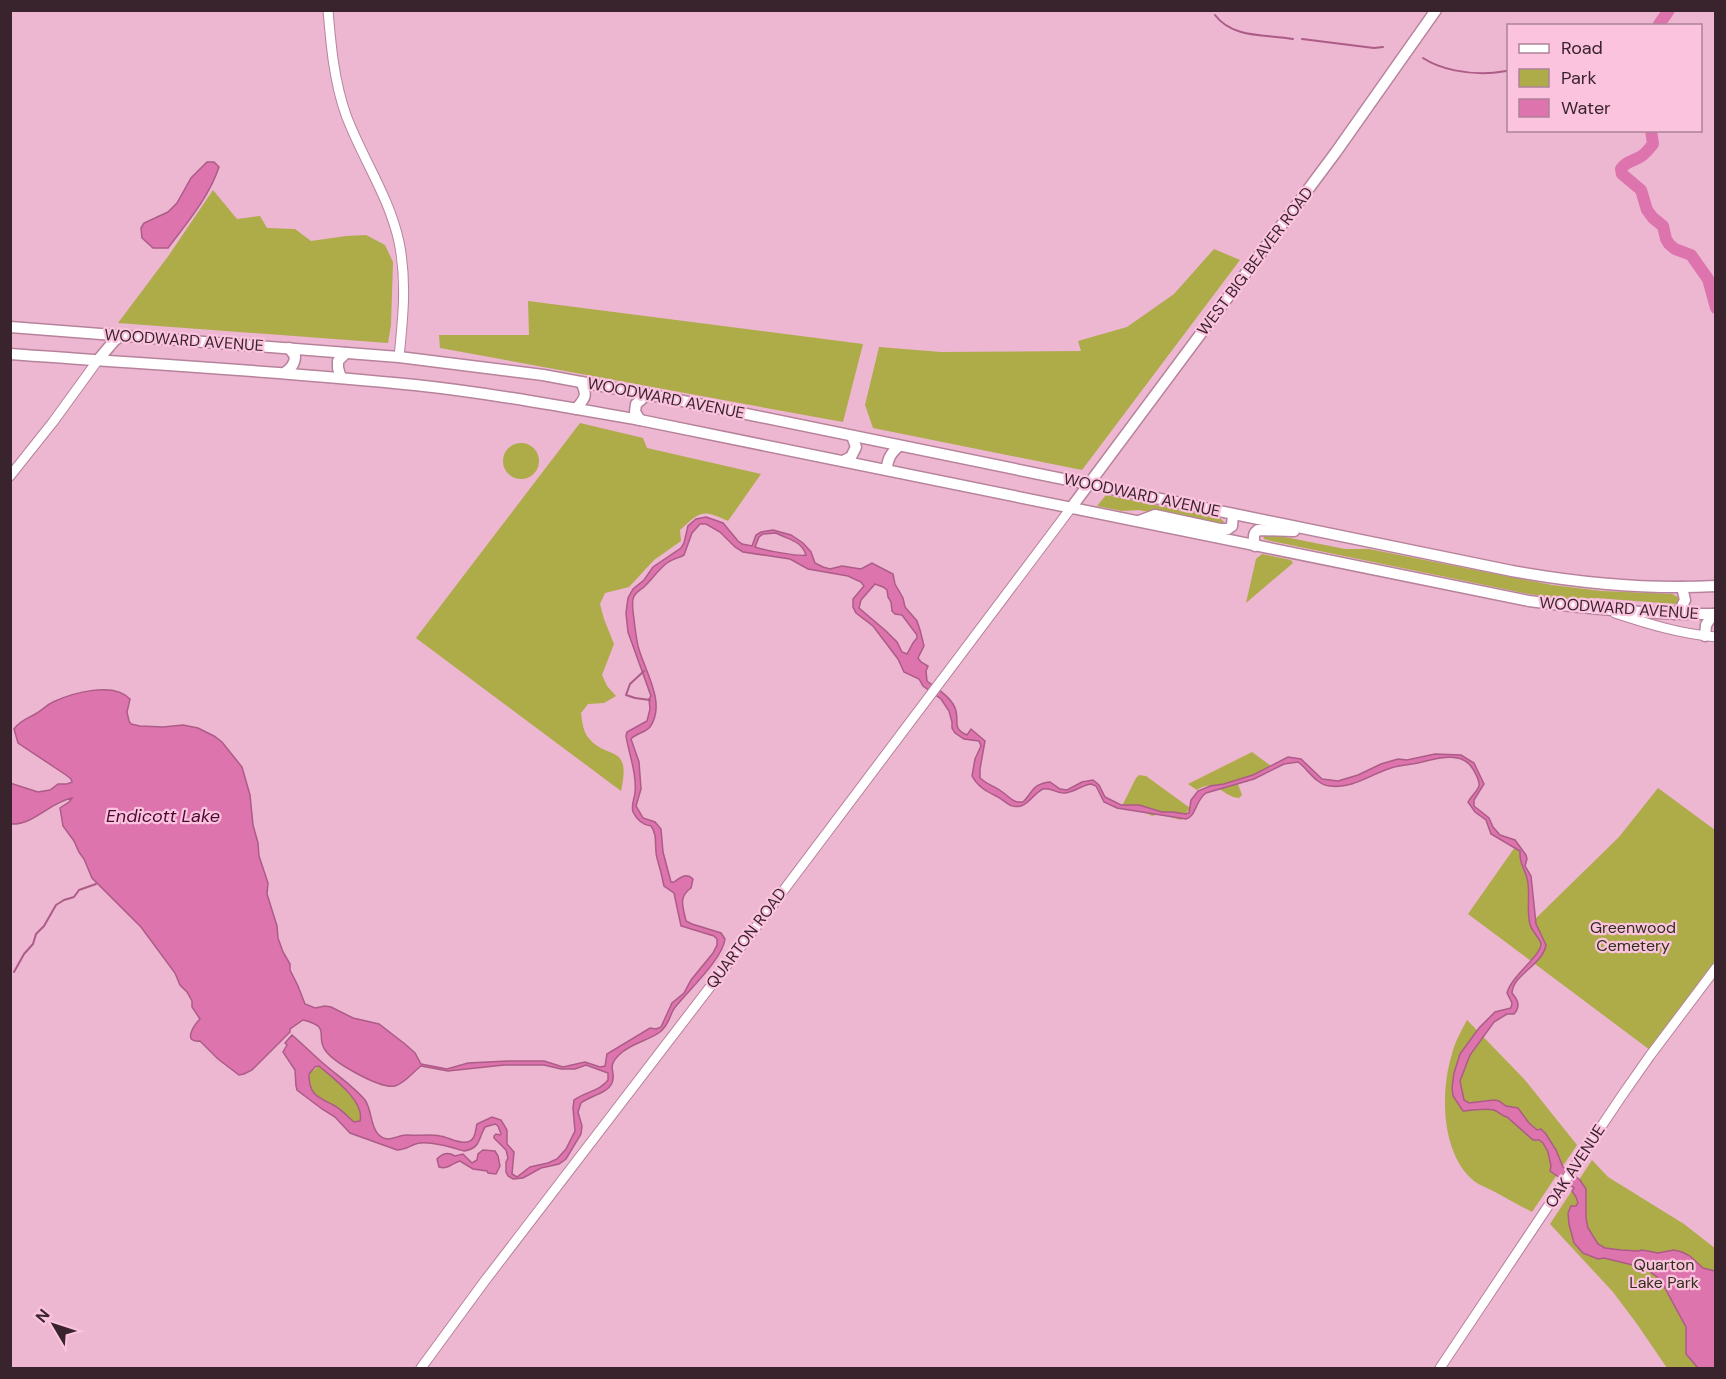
<svg xmlns="http://www.w3.org/2000/svg" width="1726" height="1379" viewBox="0 0 1726 1379" font-family="'DM Sans',sans-serif">
<style>
.green{fill:#aeab49}
.water{fill:#dd74ad;stroke:#ac5c87;stroke-width:1.5;fill-rule:evenodd}
.lines{fill:none;stroke-linecap:round;stroke-linejoin:round}
.stream{stroke:#ac5c87;stroke-width:2}
.river{stroke:#dd74ad;stroke-width:12}
.minor-casing{stroke:#b7839c;stroke-width:11}
.major-casing{stroke:#b7839c;stroke-width:13}
.minor{stroke:#fff;stroke-width:9}
.major{stroke:#fff;stroke-width:10}
.labels{text-anchor:middle;dominant-baseline:central;stroke-width:4.5;stroke-linejoin:round;paint-order:stroke}
.street-label{font-size:16px;fill:#39242e;stroke:#fbc3de}
.park-label{font-size:16px;fill:#30301b;stroke:#fbc3de}
.water-label{font-size:18px;font-style:italic;fill:#4b0832;stroke:#fbc3de}
</style>
<rect width="100%" height="100%" fill="#edb6d1"/>
<g class="green">
<path d="M 213,190 L 237,219 L 260,216 L 267,228 L 295,229 L 311,241 L 346,236 L 366,235 L 385,245 L 393,262 L 391,325 L 388,343 L 118,323 L 169,255 Z"/>
<path d="M 1214,249 L 1240,260 L 1082,470 L 873,428 L 865,405 L 879,347 L 941,352 L 1081,351 L 1078,341 L 1127,327 L 1174,294 Z"/>
<path d="M 528,301 L 863,344 L 843,422 L 440,348 L 439,335 L 529,335 Z"/>
<path d="M 580,423 L 643,438 L 647,448 L 761,474 L 728,521 C 702,509 701,511 680,530 L 681,541 L 654,560 L 629,587 L 605,593 L 600,604 L 604,619 L 614,644 L 602,675 L 607,686 L 616,696 L 604,703 L 588,704 L 581,713 C 582,720 583,730 587,736 C 606,762 632,741 621,791 L 416,638 Z"/>
<circle cx="521" cy="461" r="18"/>
<path d="M 1106,495 L 1220,518 L 1224,522 L 1223,525 L 1218,525 L 1139,510 L 1122,511 L 1097,506 Z"/>
<path d="M 1265,533 L 1345,549 L 1369,549 L 1552,585 L 1602,591 L 1672,594 L 1680,598 L 1679,602 L 1675,604 L 1596,598 L 1573,600 L 1529,594 L 1271,541 L 1264,539 L 1263,536 Z"/>
<path d="M 1262,554 L 1291,560 L 1293,563 L 1246,603 L 1256,559 Z"/>
<path d="M 1252,752 L 1271,766 L 1238,784 L 1242,795 L 1239,798 C 1221,797 1218,777 1197,790 L 1188,784 Z"/>
<path d="M 1139,775 L 1146,776 L 1190,808 L 1181,820 L 1159,814 L 1152,816 L 1130,805 L 1122,806 L 1136,778 Z"/>
<path d="M 1658,788 L 1715,830 L 1715,961 L 1650,1050 L 1468,914 L 1515,847 L 1520,851 C 1519,866 1524,867 1527,879 C 1531,895 1527,909 1530,924 L 1619,837 Z"/>
<path d="M 1467,1020 L 1525,1080 L 1577,1145 L 1532,1212 C 1518,1205 1505,1197 1491,1190 C 1486,1187 1479,1185 1474,1181 C 1441,1154 1440,1092 1452,1054 C 1455,1042 1461,1031 1467,1020 Z"/>
<path d="M 319,1066 C 333,1077 365,1101 360,1121 L 354,1122 C 347,1116 342,1110 334,1106 C 318,1097 308,1094 310,1073 Z"/>
<path d="M 1592,1160 L 1608,1177 L 1684,1224 L 1716,1249 L 1715,1368 L 1667,1368 L 1637,1324 L 1613,1292 L 1550,1224 Z"/>
</g>
<g class="water">
<path d="M 207,162 L 214,162 L 219,167 C 209,197 187,223 168,248 L 153,248 L 142,238 L 141,228 L 144,223 L 168,212 L 177,203 L 191,178 Z"/>
<path d="M 706,517 L 723,523 L 738,541 L 742,544 L 752,546 L 756,535 L 761,532 L 773,530 L 791,535 L 803,543 L 811,552 L 815,563 L 823,567 L 830,569 L 842,566 L 861,569 L 872,563 L 893,574 L 895,584 L 903,598 L 905,607 L 917,621 L 920,630 L 924,646 L 918,658 L 921,662 L 928,666 L 926,671 L 927,681 C 937,689 953,698 956,711 C 959,724 952,728 967,735 L 971,729 L 985,741 L 980,769 L 980,778 C 989,786 993,785 1001,791 C 1010,797 1012,803 1023,802 C 1034,791 1032,784 1050,782 L 1060,789 L 1067,790 L 1082,782 L 1093,780 L 1099,785 L 1105,797 L 1121,805 L 1139,805 L 1162,812 L 1173,812 L 1185,814 L 1189,813 L 1191,800 L 1198,791 L 1210,786 L 1224,784 L 1253,775 L 1288,757 L 1301,759 L 1322,779 L 1338,781 L 1358,775 L 1381,764 L 1398,759 L 1407,760 L 1435,754 L 1461,755 L 1474,763 L 1484,784 L 1474,800 L 1474,806 L 1489,818 L 1493,827 L 1500,835 L 1515,840 L 1526,855 L 1527,859 L 1525,866 L 1531,876 L 1536,924 L 1546,945 C 1542,966 1513,974 1512,993 C 1518,1000 1521,1006 1514,1014 L 1507,1014 L 1494,1022 L 1470,1055 L 1460,1081 L 1464,1100 L 1469,1103 L 1494,1100 L 1499,1101 L 1506,1106 L 1518,1108 L 1529,1123 L 1537,1130 L 1541,1129 L 1546,1134 L 1556,1150 L 1563,1167 L 1580,1180 L 1586,1189 L 1586,1218 L 1588,1228 L 1598,1244 L 1605,1248 L 1621,1250 L 1638,1251 L 1642,1250 L 1658,1253 L 1674,1250 L 1682,1252 L 1690,1256 L 1703,1268 L 1715,1271 L 1715,1368 L 1698,1368 L 1686,1354 L 1686,1327 L 1660,1279 L 1645,1268 L 1604,1258 L 1598,1259 L 1583,1253 L 1574,1243 L 1569,1224 L 1568,1213 L 1571,1206 L 1576,1206 L 1578,1203 L 1576,1197 L 1572,1191 L 1574,1188 L 1550,1171 L 1551,1166 L 1548,1152 L 1543,1143 L 1539,1140 L 1533,1140 L 1507,1117 C 1502,1116 1499,1112 1494,1110 C 1486,1108 1471,1110 1463,1111 L 1453,1096 L 1452,1088 L 1454,1073 L 1460,1054 L 1479,1028 L 1495,1012 L 1511,1008 L 1512,1003 L 1507,993 C 1511,976 1541,956 1541,944 C 1540,938 1532,932 1530,924 C 1526,909 1531,893 1527,878 C 1524,867 1519,864 1520,851 L 1491,834 L 1486,820 L 1475,812 L 1468,802 C 1471,796 1477,792 1479,786 C 1480,781 1476,774 1473,769 C 1462,750 1435,759 1418,763 C 1409,765 1400,765 1391,768 C 1371,774 1353,789 1330,786 C 1316,785 1308,769 1298,762 L 1284,764 L 1254,779 L 1206,793 C 1195,801 1196,817 1186,819 L 1117,808 L 1104,802 L 1096,786 L 1091,784 C 1082,785 1075,792 1065,793 C 1058,794 1050,787 1043,789 C 1034,793 1030,803 1021,806 C 1009,809 1005,800 996,796 C 986,791 978,787 972,776 L 975,759 L 981,746 L 979,741 L 964,739 L 955,733 L 952,728 L 952,722 L 949,711 L 941,699 L 923,686 L 919,679 L 904,672 L 898,659 L 873,626 L 856,613 L 853,607 L 853,599 L 864,586 L 861,582 L 848,576 L 808,569 L 790,559 L 743,552 L 735,547 L 720,532 L 706,524 L 700,524 L 692,533 L 684,555 C 679,558 672,559 667,563 C 659,569 652,579 645,586 C 641,590 637,591 634,596 C 631,602 633,612 634,619 C 635,628 636,637 638,646 C 644,670 667,703 650,727 C 645,733 636,733 631,739 L 639,762 L 641,789 L 636,806 L 643,818 L 655,822 L 661,829 L 663,852 L 671,882 L 674,882 C 680,878 686,872 693,879 L 691,888 C 678,897 683,907 686,921 L 692,924 L 721,933 L 725,939 C 723,958 690,989 677,1005 C 669,1013 671,1023 660,1032 C 648,1041 631,1043 620,1054 C 605,1068 617,1071 612,1083 C 607,1094 589,1096 581,1103 L 578,1112 L 582,1126 L 581,1134 L 566,1159 L 559,1164 L 541,1168 L 523,1178 L 513,1179 L 508,1176 L 506,1172 L 506,1162 L 508,1158 L 506,1150 L 494,1138 L 494,1136 L 496,1134 L 500,1135 L 501,1134 L 498,1126 L 495,1124 L 485,1127 C 478,1139 481,1148 464,1151 C 450,1147 434,1142 420,1143 C 412,1144 406,1150 397,1150 L 350,1133 L 335,1117 L 322,1109 L 297,1090 L 296,1086 L 295,1070 L 283,1052 L 287,1045 L 285,1043 L 292,1035 C 305,1046 317,1059 330,1069 C 341,1078 356,1089 365,1100 C 372,1110 370,1125 378,1134 C 389,1145 396,1134 408,1135 C 418,1136 430,1134 440,1136 C 449,1137 457,1144 467,1142 C 476,1140 475,1131 477,1124 L 492,1117 L 501,1120 L 507,1130 L 507,1144 L 514,1152 L 512,1174 L 517,1177 L 530,1167 L 548,1163 L 557,1159 L 566,1149 L 575,1131 L 573,1108 L 574,1100 C 585,1092 600,1091 608,1080 L 608,1073 L 586,1065 L 575,1069 L 561,1069 L 544,1065 L 504,1065 L 448,1071 L 421,1066 C 413,1072 405,1083 395,1086 C 380,1089 334,1063 325,1050 C 315,1035 332,1027 303,1020 L 290,1029 L 290,1032 L 252,1070 L 244,1074 L 239,1075 L 218,1059 L 200,1041 C 182,1043 194,1025 200,1019 L 192,1007 L 192,1001 L 187,992 L 180,985 L 175,973 L 141,927 L 92,878 L 84,859 L 79,852 L 74,841 L 63,826 L 60,808 L 69,802 L 72,798 C 50,802 34,825 11,824 L 10,783 L 38,792 L 50,790 L 58,784 L 67,784 L 72,782 L 71,779 L 66,775 L 18,743 L 14,729 C 20,720 29,718 37,713 C 43,709 47,705 53,702 C 72,693 114,681 130,699 L 127,712 L 129,721 L 131,724 L 140,726 L 163,727 L 183,725 L 198,728 L 214,736 L 222,742 L 242,767 L 250,795 L 253,825 L 258,843 L 259,856 L 268,883 L 267,894 L 277,926 L 278,938 L 283,952 L 290,964 L 290,970 L 298,986 L 305,1004 L 315,1008 L 325,1006 L 331,1007 L 353,1018 L 379,1024 L 405,1044 L 415,1053 L 421,1064 L 447,1069 L 468,1063 L 508,1061 L 544,1061 L 563,1067 L 585,1062 L 600,1067 L 605,1066 L 607,1054 L 650,1028 L 656,1029 L 661,1027 L 672,1003 L 684,993 L 691,980 L 713,953 L 717,945 L 717,939 L 714,936 L 681,926 L 674,893 L 664,886 C 662,876 660,868 657,858 C 654,847 658,835 651,826 C 642,825 637,820 633,812 C 631,805 634,800 635,793 C 637,774 629,754 626,736 L 627,732 L 647,721 L 650,709 L 649,699 L 651,696 L 628,632 L 626,613 L 628,598 L 633,589 L 644,580 L 653,567 L 681,548 L 684,543 L 688,526 L 696,519 ZM 776,533 C 789,540 801,540 806,555 C 799,557 764,550 755,547 L 759,537 L 763,534 ZM 875,584 L 883,587 L 887,590 L 888,597 L 891,602 L 892,611 L 895,614 L 902,615 L 917,635 L 917,638 L 913,643 L 907,654 L 902,652 L 897,642 L 886,631 L 859,608 L 861,600 ZM 319,1066 C 333,1078 365,1101 360,1121 L 354,1122 C 347,1116 342,1110 335,1106 C 318,1097 309,1096 309,1074 L 315,1067 Z"/>
<path d="M 483,1150 L 495,1151 L 498,1156 L 500,1166 L 496,1174 L 488,1173 L 487,1171 L 473,1169 L 460,1161 C 452,1163 448,1170 439,1167 L 437,1159 C 443,1153 448,1152 455,1156 L 463,1154 L 472,1163 L 477,1160 L 478,1154 Z"/>
</g>
<g class="lines">
<g class="stream">
<path d="M 1215,15 C 1233,39 1267,34 1293,39"/>
<path d="M 1302,39 L 1374,48 L 1383,47"/>
<path d="M 1423,58 C 1441,70 1468,74 1489,73 C 1496,73 1502,71 1508,71"/>
<path d="M 644,671 L 630,684 L 626,695 L 635,698 L 650,700"/>
<path d="M 14,972 L 24,954 L 33,944 L 36,934 L 44,926 L 56,905 L 64,900 L 74,897 L 79,890 L 96,884"/>
<path d="M 10,981 L 11,980"/>
</g>
<g class="river">
<path d="M 1658,26 L 1669,10"/>
<path d="M 1651,130 L 1653,144 C 1649,149 1644,156 1638,158 C 1631,162 1626,161 1621,169 L 1622,174 L 1641,190 L 1647,210 L 1653,218 L 1663,226 L 1666,239 L 1669,244 L 1675,249 L 1691,255 L 1708,279 L 1716,308"/>
</g>
<defs>
<g id="minor">
<path d="M 328,10 C 331,46 334,81 346,115 C 362,158 389,196 399,242 C 407,281 403,318 399,357"/>
<path d="M 10,476 L 53,422 L 98,360"/>
<path d="M 1615,613 C 1648,624 1681,634 1716,637"/>
<path d="M 421,1368 L 484,1282 L 759,923 L 1071,508"/>
<path d="M 1440,1368 L 1621,1097 L 1649,1057 L 1716,968"/>
</g>
<g id="major">
<path d="M 10,327 L 399,357 L 543,375 L 678,400 L 1512,571 C 1579,583 1647,590 1716,586"/>
<path d="M 10,354 C 145,364 280,371 415,385 C 490,393 565,407 640,420 L 1529,601 C 1591,609 1653,615 1716,614"/>
<path d="M 98,360 L 114,341 L 122,335"/>
<path d="M 284,373 C 291,369 295,364 295,356 L 289,348"/>
<path d="M 341,378 L 338,368 L 338,361 L 346,353"/>
<path d="M 576,409 C 585,398 588,396 581,382"/>
<path d="M 640,420 L 635,412 L 636,404 L 648,394"/>
<path d="M 843,461 L 851,457 L 856,447 L 852,436"/>
<path d="M 887,470 C 887,459 891,453 899,446"/>
<path d="M 1071,508 L 1336,152 L 1436,10"/>
<path d="M 1139,521 L 1155,515 L 1220,529 L 1228,529 L 1232,526 L 1233,514"/>
<path d="M 1255,546 C 1254,539 1252,534 1258,530 L 1294,531"/>
<path d="M 1674,614 L 1681,608 L 1685,600 L 1682,587"/>
<path d="M 1705,636 L 1706,625 L 1713,614"/>
</g>
</defs>
<use href="#minor" class="minor-casing"/>
<use href="#major" class="major-casing"/>
<use href="#minor" class="minor"/>
<use href="#major" class="major"/>
</g>
<g class="labels">
<g class="street-label">
<text transform="translate(1255 261) rotate(-53)">WEST BIG BEAVER ROAD</text>
<text transform="translate(184 340) rotate(4)">WOODWARD AVENUE</text>
<text transform="translate(666 398) rotate(11)">WOODWARD AVENUE</text>
<text transform="translate(1142 495) rotate(12)">WOODWARD AVENUE</text>
<text transform="translate(1619 608) rotate(4)">WOODWARD AVENUE</text>
<text transform="translate(746 938) rotate(-53)">QUARTON ROAD</text>
<text transform="translate(1575 1166) rotate(-57)">OAK AVENUE</text>
</g>
<g class="park-label">
<text x="1633" y="927">Greenwood<tspan x="1633" dy="18">Cemetery</tspan></text>
<text x="1664" y="1264">Quarton<tspan x="1664" dy="18">Lake Park</tspan></text>
</g>
<g class="water-label">
<text x="163" y="816">Endicott Lake</text>
</g>
</g>
<rect width="1726" height="1379" fill="none" stroke="#39242e" stroke-width="24"/>
<rect x="1507" y="24" width="195" height="108" fill="#fbc3de" stroke="#ad8398" stroke-width="1.5"/>
<rect x="1519" y="44" width="30" height="9" fill="#ffffff" stroke="#ad8398" stroke-width="1.5"/>
<text x="1561" y="54" font-size="18" fill="#39242e">Road</text>
<rect x="1519" y="69" width="30" height="18" fill="#aeab49" stroke="#ad8398" stroke-width="1.5"/>
<text x="1561" y="84" font-size="18" fill="#39242e">Park</text>
<rect x="1519" y="99" width="30" height="18" fill="#dd74ad" stroke="#ad8398" stroke-width="1.5"/>
<text x="1561" y="114" font-size="18" fill="#39242e">Water</text>
<g transform="translate(54 1325) rotate(309)" stroke="#fbc3de" stroke-width="4.5" paint-order="stroke">
<path d="M0-4.5L10 22L0 15L-10 22Z" fill="#39242e"/>
<text y="-9" font-size="16" font-weight="bold" text-anchor="middle" fill="#39242e">N</text>
</g>
</svg>
